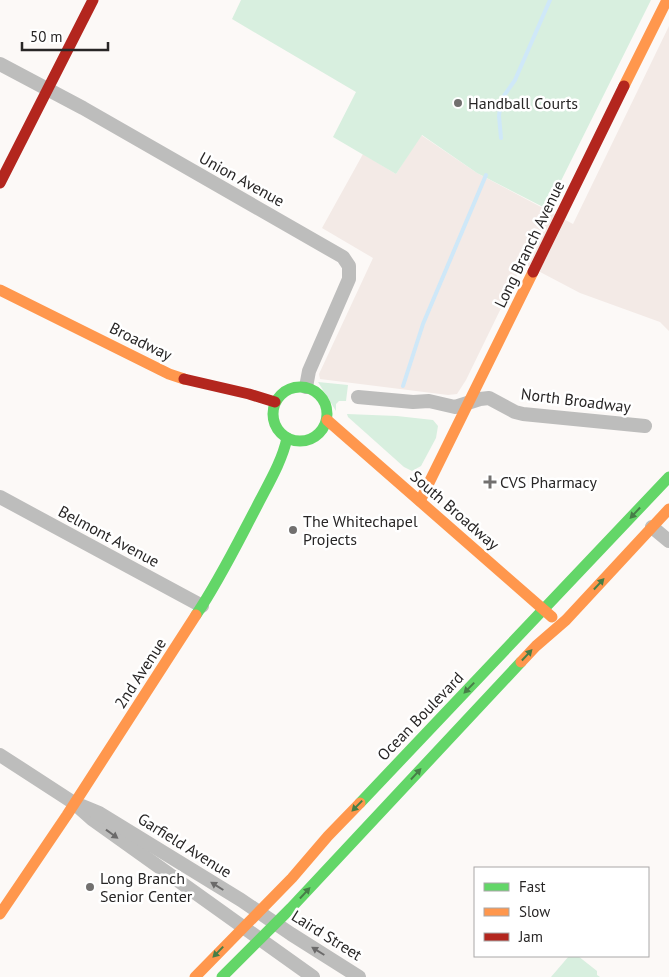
<svg xmlns="http://www.w3.org/2000/svg" width="669" height="977" viewBox="0 0 669 977" font-family="'PT Sans',sans-serif">
<style>
.built{fill:#f3eae6}
.green{fill:#d8efdf}
.lines{fill:none;stroke-linecap:round;stroke-linejoin:round}
.stream{stroke:#cfe8f8;stroke-width:4}
.street{stroke:#bdbdbc;stroke-width:14}
.fast{stroke:#63d668;stroke-width:11}
.slow{stroke:#ff974d;stroke-width:11}
.jam{stroke:#b3261e;stroke-width:11}
.oneway{fill:#467e47}
.oneway2{fill:#6b6a6a}
.poi-dot{fill:#72706f;stroke:#fff;stroke-width:2}
.labels{text-anchor:middle;dominant-baseline:central;stroke-width:5;stroke-linejoin:round;paint-order:stroke}
.poi-label{font-size:16px;fill:#282626;stroke:#fff;text-anchor:start}
.street-label{font-size:16px;fill:#282626;stroke:#fff}
</style>
<rect width="100%" height="100%" fill="#fcf9f7"/>
<path class="built" d="M 669,26 L 669,331 L 660,322 L 580,293 L 523,263 L 466,380 L 457,394 L 448,395 L 320,379 L 319,374 L 373,258 L 322,228 L 363,154 L 396,174 L 421,135 L 477,173 L 573,224 Z"/>
<g class="green">
<path d="M 241,0 L 651,0 L 547,209 L 477,173 L 422,135 L 396,174 L 333,137 L 356,92 L 232,19 Z"/>
<path d="M 318,382 L 348,385 L 346,401 L 339,401 L 336,404 L 336,411 Z"/>
<path d="M 347,414 L 397,416 L 433,420 L 438,426 L 436,438 L 421,466 L 412,471 L 404,467 L 348,417 Z"/>
<path d="M 569,956 L 578,956 L 597,971 L 597,975 L 600,977 L 551,977 Z"/>
</g>
<g class="lines">
<g class="stream">
<path d="M 501,138 L 499,116 L 501,100 L 515,80 L 550,0"/>
<path d="M 403,386 L 423,324 L 486,175"/>
</g>
<g class="street">
<path d="M 0,64 L 83,108 L 343,257 L 349,266 L 349,279 L 309,371 L 306,387"/>
<path d="M 358,397 L 413,402 L 429,401 L 455,407 L 480,399 L 489,398 L 515,412 L 523,414 L 645,426"/>
<path d="M 0,497 L 202,606"/>
<path d="M 652,527 L 669,541"/>
<path d="M 0,755 L 74,803 L 92,819 L 313,977"/>
<path d="M 82,806 L 99,813 L 241,900 L 291,934 L 359,977"/>
</g>
<g class="fast">
<circle cx="300" cy="414" r="27"/>
<path d="M 196,615 C 219,581 237,544 256,508 C 267,486 282,462 287,438"/>
<path d="M 360,803 L 669,477"/>
<path d="M 222,977 L 291,908 L 521,662"/>
</g>
<g class="slow">
<path d="M 624,86 L 667,0"/>
<path d="M 0,290 L 169,374 L 184,379"/>
<path d="M 327,420 L 552,617"/>
<path d="M 420,501 L 533,272"/>
<path d="M 521,662 L 536,646 L 566,620 L 669,509"/>
<path d="M 0,914 L 67,815 L 196,615"/>
<path d="M 195,977 L 292,878 L 328,836 L 360,803"/>
</g>
<g class="jam">
<path d="M 0,183 L 93,0"/>
<path d="M 533,272 L 624,86"/>
<path d="M 184,379 L 249,394 L 275,402"/>
</g>
</g>
<defs><path id="oneway-solid" d="M-6-.8H1V-3.2L6.5 0L1 3.2V.8H-6Z" transform="scale(1.25)"/></defs>
<g class="oneway">
<use href="#oneway-solid" transform="translate(635 513) rotate(133)"/>
<use href="#oneway-solid" transform="translate(599 584) rotate(-47)"/>
<use href="#oneway-solid" transform="translate(527 655) rotate(-47)"/>
<use href="#oneway-solid" transform="translate(469 688) rotate(134)"/>
<use href="#oneway-solid" transform="translate(416 774) rotate(-47)"/>
<use href="#oneway-solid" transform="translate(357 806) rotate(134)"/>
<use href="#oneway-solid" transform="translate(305 893) rotate(-47)"/>
<use href="#oneway-solid" transform="translate(218 952) rotate(134)"/>
</g>
<g class="oneway2">
<use href="#oneway-solid" transform="translate(112 834) rotate(36)"/>
<use href="#oneway-solid" transform="translate(217 886) rotate(-148)"/>
<use href="#oneway-solid" transform="translate(318 951) rotate(-148)"/>
</g>
<g class="poi-dot">
<circle cx="458" cy="103" r="5"/>
<path d="M487.5 474.5h5v5h5v5h-5v5h-5v-5h-5v-5h5z"/>
<circle cx="293" cy="530" r="5"/>
<circle cx="90" cy="887" r="5"/>
</g>
<g class="labels">
<g class="poi-label">
<text x="468" y="103">Handball Courts</text>
<text x="500" y="482">CVS Pharmacy</text>
<text x="303" y="521">The Whitechapel<tspan x="303" dy="18">Projects</tspan></text>
<text x="100" y="878">Long Branch<tspan x="100" dy="18">Senior Center</tspan></text>
</g>
<g class="street-label">
<text transform="translate(242 179) rotate(29)">Union Avenue</text>
<text transform="translate(529 244) rotate(-64)">Long Branch Avenue</text>
<text transform="translate(141 341) rotate(26)">Broadway</text>
<text transform="translate(576 400) rotate(7)">North Broadway</text>
<text transform="translate(455 510) rotate(41)">South Broadway</text>
<text transform="translate(109 536) rotate(28)">Belmont Avenue</text>
<text transform="translate(140 673) rotate(-57)">2nd Avenue</text>
<text transform="translate(420 716) rotate(-46)">Ocean Boulevard</text>
<text transform="translate(185 845) rotate(32)">Garfield Avenue</text>
<text transform="translate(327 935) rotate(32)">Laird Street</text>
</g>
</g>
<rect x="474" y="867" width="175" height="90" fill="#ffffff" stroke="#a9a8a8"/>
<rect x="484" y="883" width="25" height="8" fill="#63d668" stroke="#a9a8a8"/>
<text x="519" y="892" font-size="15" fill="#282626">Fast</text>
<rect x="484" y="908" width="25" height="8" fill="#ff974d" stroke="#a9a8a8"/>
<text x="519" y="917" font-size="15" fill="#282626">Slow</text>
<rect x="484" y="933" width="25" height="8" fill="#b3261e" stroke="#a9a8a8"/>
<text x="519" y="942" font-size="15" fill="#282626">Jam</text>
<path d="M22 42v8h86v-8" fill="none" stroke="#282626" stroke-width="2.5"/>
<text x="30" y="42" font-size="15" fill="#282626" stroke="#ffffff" stroke-width="4" paint-order="stroke">50 m</text>
</svg>
